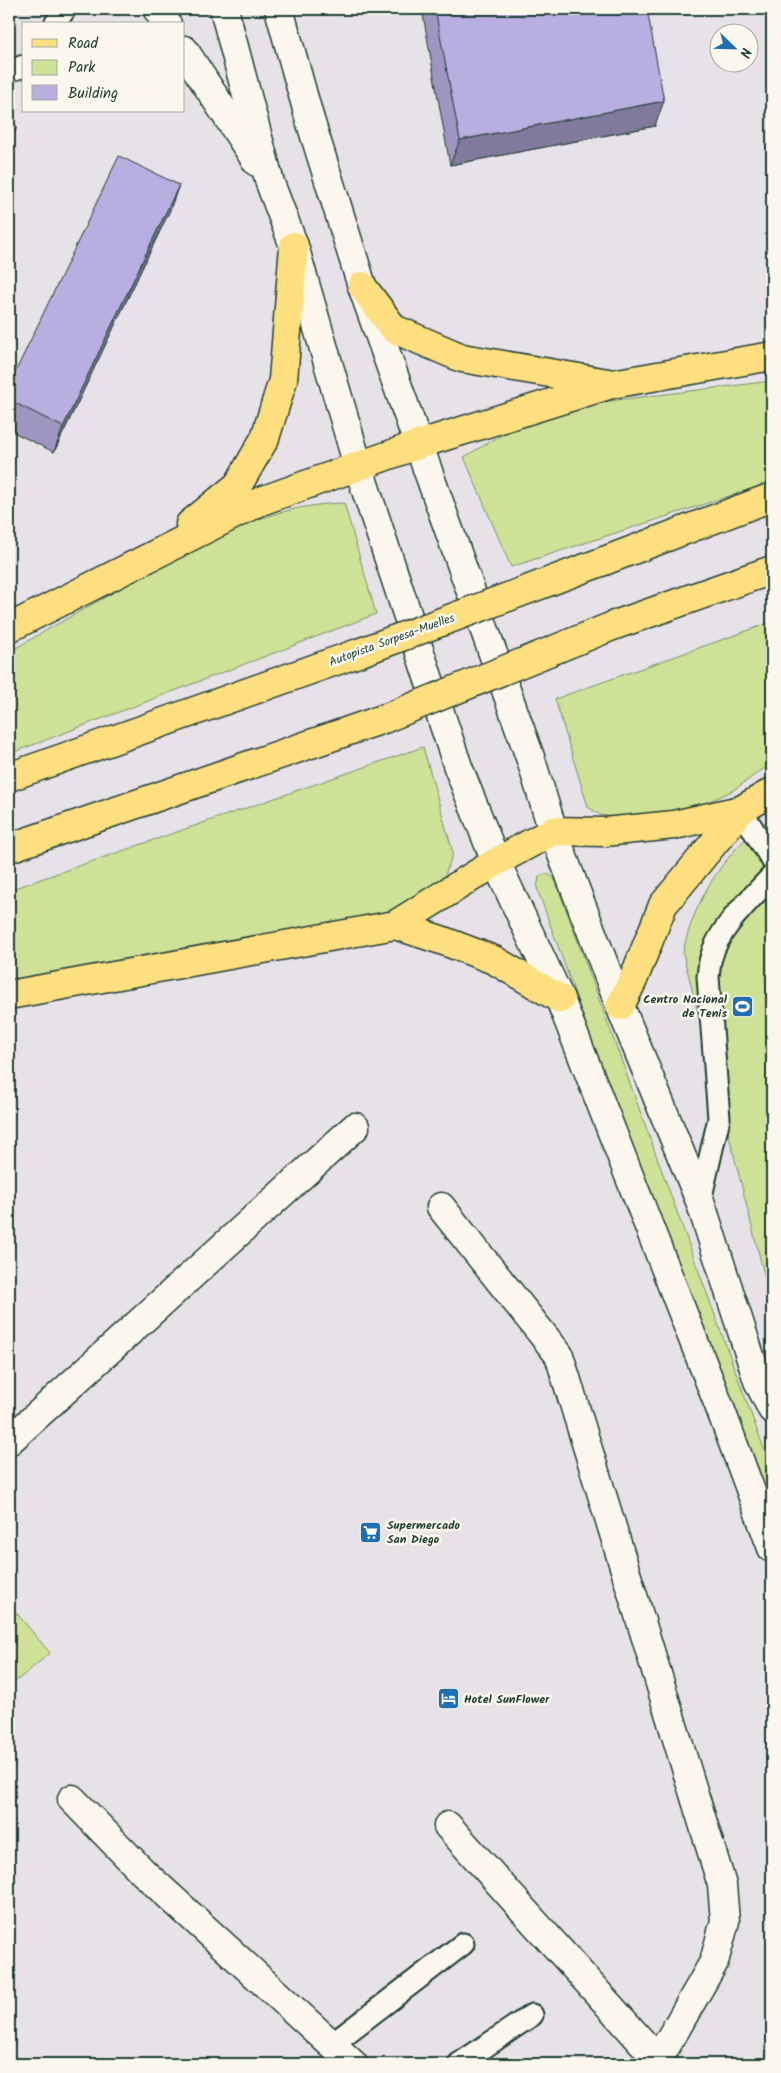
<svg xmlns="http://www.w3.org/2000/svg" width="781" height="2073" viewBox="0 0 781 2073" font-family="Kalam,sans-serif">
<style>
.green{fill:#cee297;stroke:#769066}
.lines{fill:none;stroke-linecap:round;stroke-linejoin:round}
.lane-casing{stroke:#1f3d34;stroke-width:25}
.street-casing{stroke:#1f3d34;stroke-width:31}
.primary-casing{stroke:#1f3d34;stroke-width:31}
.lane{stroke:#fbf7ec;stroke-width:21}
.street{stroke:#fbf7ec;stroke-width:28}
.primary{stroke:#fddf80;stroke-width:28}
.primary-bridge-casing{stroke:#1f3d34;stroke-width:31;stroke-linecap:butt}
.primary-bridge{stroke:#fddf80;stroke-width:28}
.wall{fill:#9e96c0;stroke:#1f3d34}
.shaded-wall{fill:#817a9c;stroke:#1f3d34}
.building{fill:#b8aedf;stroke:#1f3d34}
.labels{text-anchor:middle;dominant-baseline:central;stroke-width:5;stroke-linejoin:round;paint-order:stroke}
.street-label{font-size:12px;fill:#1f3d34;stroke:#fbf7ec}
.poi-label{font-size:12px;font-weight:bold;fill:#1f3d34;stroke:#fbf7ec;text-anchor:start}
</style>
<rect width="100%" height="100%" fill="#e7e1e8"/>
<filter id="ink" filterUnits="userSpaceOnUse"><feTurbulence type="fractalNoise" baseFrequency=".02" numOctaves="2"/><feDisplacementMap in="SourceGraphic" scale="10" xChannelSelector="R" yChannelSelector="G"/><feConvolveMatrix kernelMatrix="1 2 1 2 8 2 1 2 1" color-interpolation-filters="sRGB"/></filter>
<g filter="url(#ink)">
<g class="green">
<path d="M 772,381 L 772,482 L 511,567 L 464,457 L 514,428 L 593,403 Z"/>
<path d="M 344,503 L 376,614 L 9,754 L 9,652 C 50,628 91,605 132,582 C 200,544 264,505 344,503 Z"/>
<path d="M 772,622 L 772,763 L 732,791 L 677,816 L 622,818 L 600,815 L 588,807 L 555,699 Z"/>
<path d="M 423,747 L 453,853 L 445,875 L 435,891 L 403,914 L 9,993 L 9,890 Z"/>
<path d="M 772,818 L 772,1306 L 683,953 C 693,901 727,847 772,818 Z"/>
<path d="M 543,874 C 550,874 553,876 556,882 L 772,1471 L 772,1536 L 754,1491 L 537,888 L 539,877 Z"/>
<path d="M 9,1604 L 50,1653 L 9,1687 Z"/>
</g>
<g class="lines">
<defs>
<g id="lane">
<path d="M 55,24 L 65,9"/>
<path d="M 9,71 L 24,66"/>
<path d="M 741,810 L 772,860"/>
<path d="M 700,1201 L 719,1118 L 708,977 C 709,971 709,964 711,958 C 718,928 752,898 772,876"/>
<path d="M 331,2045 L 463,1944"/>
<path d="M 459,2064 L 532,2015"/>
</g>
<g id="street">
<path d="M 157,9 L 167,24"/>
<path d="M 224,9 L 270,183 L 294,246 L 358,466 L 458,767 L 496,862 L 560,999 L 720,1408 L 772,1548"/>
<path d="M 279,9 L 310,120 L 362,286 L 531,760 L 553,831 L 620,1006 L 700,1201 L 758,1381 L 772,1409"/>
<path d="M 184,50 L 257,162"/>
<path d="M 441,1207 L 559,1355 L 722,1885 L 725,1921 L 714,1962 L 658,2060 L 661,2064"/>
<path d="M 9,1441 L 355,1127"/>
<path d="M 72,1799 L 144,1873 L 353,2064"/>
<path d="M 448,1826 L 658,2060"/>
</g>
<g id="primary">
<path d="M 362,286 L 394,329 L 462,358 L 608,383"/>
<path d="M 190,524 L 238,485 L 265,438 L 283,380 L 294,246"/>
<path d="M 604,561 L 772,497"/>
<path d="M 615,625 L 772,570"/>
<path d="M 9,628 L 261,501 L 420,444 L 612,384 L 772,356"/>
<path d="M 9,777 L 361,652"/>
<path d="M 9,848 L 386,718"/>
<path d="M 395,925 L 441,940 L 494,960 L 560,999"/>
<path d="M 9,995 L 395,925 L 496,862 L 553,831 L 604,832 L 674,825 L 741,810 L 772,792"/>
<path d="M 620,1006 L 633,980 L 663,905 L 741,810"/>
</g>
</defs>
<use href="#lane" class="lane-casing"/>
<use href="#street" class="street-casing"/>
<use href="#primary" class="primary-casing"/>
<use href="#lane" class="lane"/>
<use href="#street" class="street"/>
<use href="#primary" class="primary"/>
<defs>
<g id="primary-bridge">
<path d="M 361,652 L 604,561"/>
<path d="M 386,718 L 615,625"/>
</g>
</defs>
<use href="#primary-bridge" class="primary-bridge-casing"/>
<use href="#primary-bridge" class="primary-bridge"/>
</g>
<g class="wall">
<path d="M 422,9 L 647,9 L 655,126 L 450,165 Z"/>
<path d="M 170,210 L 54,452 L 9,430 L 9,385 Z"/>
</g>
<g class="shaded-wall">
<path d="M 664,101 L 655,126 L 450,165 L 460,140 Z"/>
<path d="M 17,126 L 9,150 L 9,144 Z"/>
<path d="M 179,185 L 170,210 L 54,452 L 63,427 Z"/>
</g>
<g class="building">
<path d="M 435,9 L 647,9 L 664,101 L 460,140 Z"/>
<path d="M 9,122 L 17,126 L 9,144 Z"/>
<path d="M 119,156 L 179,185 L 63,427 L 9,400 L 9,385 Z"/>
</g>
</g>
<defs>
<symbol id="stadium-square" viewBox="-11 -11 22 22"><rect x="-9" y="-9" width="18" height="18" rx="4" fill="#1f6fb2" stroke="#fbf7ec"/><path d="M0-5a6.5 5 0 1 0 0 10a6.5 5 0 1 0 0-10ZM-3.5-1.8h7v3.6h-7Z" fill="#fff"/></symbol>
<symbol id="supermarket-square" viewBox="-11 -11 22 22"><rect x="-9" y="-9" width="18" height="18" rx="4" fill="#1f6fb2" stroke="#fbf7ec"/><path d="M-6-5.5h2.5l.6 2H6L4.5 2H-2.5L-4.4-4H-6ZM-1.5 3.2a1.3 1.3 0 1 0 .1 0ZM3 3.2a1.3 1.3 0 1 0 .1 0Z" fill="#fff"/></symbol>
<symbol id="hotel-square" viewBox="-11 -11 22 22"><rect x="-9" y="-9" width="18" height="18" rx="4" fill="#1f6fb2" stroke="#fbf7ec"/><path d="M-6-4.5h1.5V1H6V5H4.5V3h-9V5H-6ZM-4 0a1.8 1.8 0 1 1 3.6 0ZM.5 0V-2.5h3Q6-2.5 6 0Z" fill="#fff"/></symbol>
</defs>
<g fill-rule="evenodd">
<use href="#stadium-square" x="730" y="994" width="25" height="25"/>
<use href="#supermarket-square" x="358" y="1520" width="25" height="25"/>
<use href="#hotel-square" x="436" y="1686" width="25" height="25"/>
</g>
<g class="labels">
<g class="street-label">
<text transform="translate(392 640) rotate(-20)">Autopista Sorpesa-Muelles</text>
</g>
<g class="poi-label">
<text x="727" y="999" text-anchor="end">Centro Nacional<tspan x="727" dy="14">de Tenis</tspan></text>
<text x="387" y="1525">Supermercado<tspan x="387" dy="14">San Diego</tspan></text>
<text x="464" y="1699">Hotel SunFlower</text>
</g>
</g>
<rect width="781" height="2073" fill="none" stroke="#fbf7ec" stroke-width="30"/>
<rect x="15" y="15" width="751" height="2043" fill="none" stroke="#1f3d34" stroke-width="2" filter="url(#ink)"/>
<rect x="22" y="22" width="162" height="90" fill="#fbf7ec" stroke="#a3ada2"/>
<rect x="32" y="39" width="25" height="8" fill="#fddf80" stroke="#a3ada2"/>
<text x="68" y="48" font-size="15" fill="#1f3d34">Road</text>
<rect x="32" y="60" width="25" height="15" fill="#cee297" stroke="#a3ada2"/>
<text x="68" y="72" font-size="15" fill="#1f3d34">Park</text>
<rect x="32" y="85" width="25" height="15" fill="#b8aedf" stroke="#a3ada2"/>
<text x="68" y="98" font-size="15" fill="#1f3d34">Building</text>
<g transform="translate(734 48) rotate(113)"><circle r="24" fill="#fbf7ec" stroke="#a3ada2"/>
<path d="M0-4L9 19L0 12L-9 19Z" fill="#1f6fb2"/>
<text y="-8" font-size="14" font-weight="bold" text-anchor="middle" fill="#1f3d34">N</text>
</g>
</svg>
